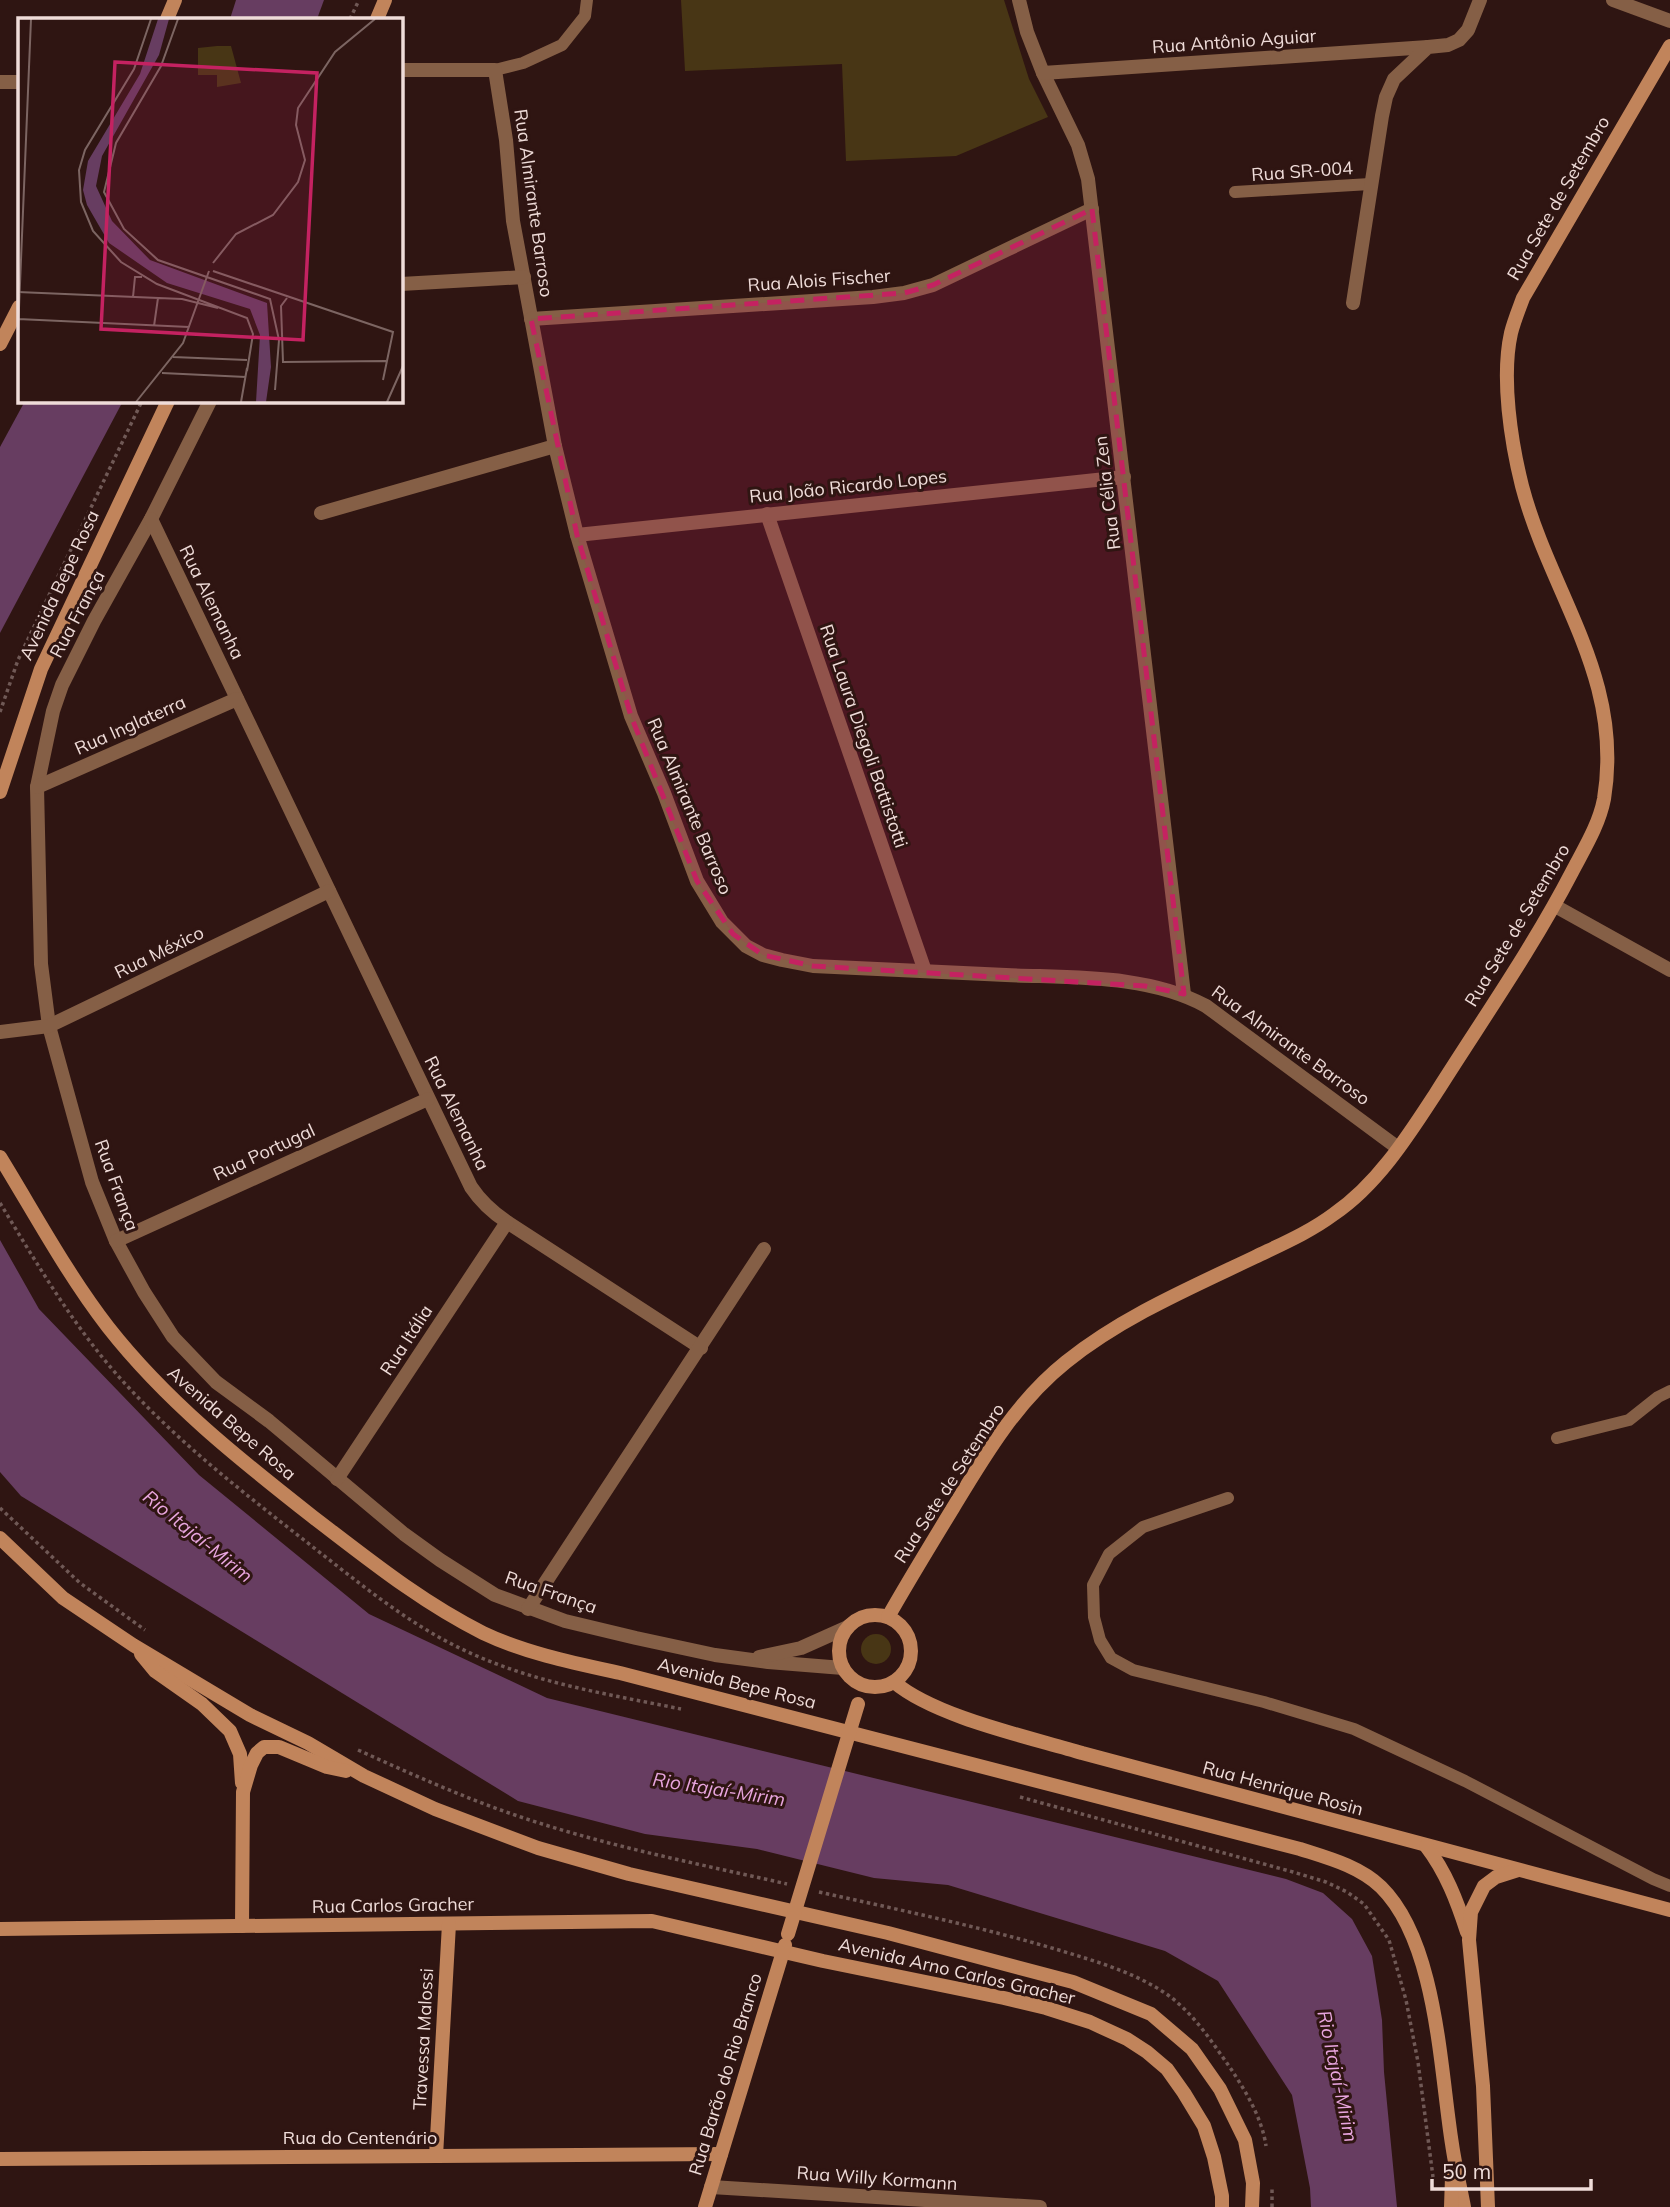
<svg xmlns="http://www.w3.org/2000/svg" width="1670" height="2207" viewBox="0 0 1670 2207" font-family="Mulish,sans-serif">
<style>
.green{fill:#483615}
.water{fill:#673d61}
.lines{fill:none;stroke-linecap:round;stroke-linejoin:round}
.path{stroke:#705956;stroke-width:3.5;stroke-dasharray:3.5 3.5;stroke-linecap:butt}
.lane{stroke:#855f46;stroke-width:12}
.street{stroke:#855f46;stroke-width:14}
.secondary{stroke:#c1845b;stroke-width:14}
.secondary-bridge{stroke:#c1845b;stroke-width:14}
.marked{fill:#c42261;fill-opacity:0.2;stroke:#c42261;stroke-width:5;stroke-dasharray:14 9;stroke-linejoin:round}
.labels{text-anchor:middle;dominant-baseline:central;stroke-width:6;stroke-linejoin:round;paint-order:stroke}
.street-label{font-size:18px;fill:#efdcd9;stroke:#2f1512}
.water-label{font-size:19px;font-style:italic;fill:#e8a5de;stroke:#2f1512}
.inset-road{fill:none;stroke:#7c6562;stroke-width:2}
.view{fill:#c42261;fill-opacity:0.15;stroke:#c42261;stroke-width:3.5}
.inset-edge{fill:none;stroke:#efdcd9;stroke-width:3.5}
</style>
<rect width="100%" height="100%" fill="#2f1512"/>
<g class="green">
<path d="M 681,0 L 1004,0 L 1029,79 L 1048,117 L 956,156 L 846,161 L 842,64 L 685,71 Z"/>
<circle cx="876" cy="1649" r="15"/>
</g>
<g class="water">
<path d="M 236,0 L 324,0 L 317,19 L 230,19 Z"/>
<path d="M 25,401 L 123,401 L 0,633 L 0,447 Z"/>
<path d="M 0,1240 L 39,1309 L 199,1475 L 369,1614 L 547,1698 L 1286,1879 L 1323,1893 L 1352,1919 L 1372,1956 L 1382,2020 L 1384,2072 L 1397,2207 L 1311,2207 L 1310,2188 L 1292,2095 L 1218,1981 L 1165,1951 L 948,1885 L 874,1878 L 757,1849 L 645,1834 L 518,1801 L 21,1496 L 0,1472 Z"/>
</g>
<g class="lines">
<g class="path">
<path d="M 350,19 L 359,0"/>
<path d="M 0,712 L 18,660 L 142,401"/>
<path d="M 0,1203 C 39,1267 78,1334 130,1389 C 187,1450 253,1500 318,1551 C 368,1590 418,1631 477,1656 C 541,1684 612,1695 681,1709"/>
<path d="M 0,1508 L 80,1583 L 145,1630"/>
<path d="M 358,1750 C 409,1773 460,1796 512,1814 C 601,1845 695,1863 787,1884"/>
<path d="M 1020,1797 L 1293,1872 L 1326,1882 L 1347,1892 L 1364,1904 L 1389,1940 L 1406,2000 L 1418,2062 L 1433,2177"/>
<path d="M 819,1892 C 900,1910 982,1927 1062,1951 C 1098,1962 1133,1972 1165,1993 C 1193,2012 1212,2042 1231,2069 C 1246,2092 1262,2118 1266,2146"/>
<path d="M 1272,2207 L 1272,2188"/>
</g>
<g class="lane">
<path d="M 495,70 L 523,63 L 562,45 L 585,16 L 587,0"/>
<path d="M 1235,192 L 1370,184"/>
<path d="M 1557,1438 L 1629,1420 L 1658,1397 L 1670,1391"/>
<path d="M 1228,1498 L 1143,1527 L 1109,1554 L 1093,1585 L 1094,1617 L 1100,1640 L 1111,1658 L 1133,1670 L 1264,1702 L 1354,1729 L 1465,1781 L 1653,1879 L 1670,1886"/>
</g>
<g class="street">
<path d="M 1019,0 L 1027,32 L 1043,73 L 1078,145 L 1088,179 L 1184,994"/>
<path d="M 1613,0 L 1670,21"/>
<path d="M 401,70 L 495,70 L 506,140 L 513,221 L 555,446 L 577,535 L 631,716 L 664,793 L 697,881 L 722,922 L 746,946 L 763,955 L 782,960 L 813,966 C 877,969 942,972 1006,975 C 1072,978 1147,974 1206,1006 L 1398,1148"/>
<path d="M 1043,73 L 1428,47"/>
<path d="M 0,82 L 19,82"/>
<path d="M 401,284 L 524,277"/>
<path d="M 1353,303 L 1382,116 L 1386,97 L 1394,79 L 1428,47 L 1448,45 L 1459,40 L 1468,30 L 1480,0"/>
<path d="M 531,319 L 873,297 L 904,293 L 933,285 L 1092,209"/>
<path d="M 210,401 L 151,519 L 94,621 L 62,685 L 53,711 L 37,787 L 41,964 L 49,1026 L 92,1182 L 116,1241 L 144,1292 L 173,1337 L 216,1382 L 269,1421 L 404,1534 L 440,1560 L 495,1595 L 565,1621 L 636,1638 L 715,1655 L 768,1662 L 843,1668"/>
<path d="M 321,513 L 555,446"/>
<path d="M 767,514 L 925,971"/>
<path d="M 151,519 L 471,1187 C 481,1202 492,1212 507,1222 L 701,1348"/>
<path d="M 577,535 L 1124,477"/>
<path d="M 37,787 L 237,699"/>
<path d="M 1555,906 L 1670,970"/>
<path d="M 0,1032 L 49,1026 L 329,891"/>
<path d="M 116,1241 L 428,1099"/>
<path d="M 337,1479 L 507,1222"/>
<path d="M 528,1609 L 764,1249"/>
<path d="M 759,1657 L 801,1648 L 848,1627"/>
<path d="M 711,2187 L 1040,2207"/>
</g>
<g class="secondary">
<path d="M 167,19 L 175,0"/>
<path d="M 377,19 L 385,0"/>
<path d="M 0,344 L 19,307"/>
<path d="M 0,792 L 41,669 L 168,401"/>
<path d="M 0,1157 C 35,1214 67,1274 108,1327 C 166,1401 239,1459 313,1517 C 368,1559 421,1602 483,1633 C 525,1653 574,1663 620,1673 L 1300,1849 C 1328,1858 1359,1866 1381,1887 C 1437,1942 1440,2069 1452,2144 C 1455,2165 1460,2186 1464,2207"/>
<path d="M 0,1538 L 63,1598 L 133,1645 L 250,1715 L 308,1743 L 364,1776 L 435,1809 L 538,1848 L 629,1874 L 888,1933 L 1073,1982 L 1151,2014 L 1192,2049 L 1220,2089 L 1245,2140 L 1253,2183 L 1252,2207"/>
<circle cx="875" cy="1651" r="36"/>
<path d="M 888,1617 C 909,1580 931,1544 953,1508 C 985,1455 1017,1401 1066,1362 C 1122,1317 1190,1288 1255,1257 C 1282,1244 1310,1232 1334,1214 C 1377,1185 1408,1136 1436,1093 C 1482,1020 1532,949 1572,872 C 1584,849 1599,825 1604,799 C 1624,677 1551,596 1522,486 C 1511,442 1501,378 1511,333 C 1514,321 1519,309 1523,298 L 1670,46"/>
<path d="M 141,1654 L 155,1671 L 202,1704 L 230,1731 L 240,1754 L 242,1783"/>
<path d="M 894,1682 C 935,1717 1029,1737 1082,1753 L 1670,1910"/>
<path d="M 1426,1846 C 1446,1872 1457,1901 1467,1932"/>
<path d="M 242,1926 L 243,1792 L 251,1765 L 257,1753 L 264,1747 L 279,1747 L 327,1767 L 346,1771"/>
<path d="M 0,1929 L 652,1921 L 823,1961 L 1004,1998 L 1046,2008 L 1090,2022 L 1127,2039 L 1147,2052 L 1167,2069 L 1184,2093 L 1204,2126 L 1214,2157 L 1222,2196 L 1222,2207"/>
<path d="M 436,2156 L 449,1924"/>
<path d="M 0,2159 L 721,2154"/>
<path d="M 705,2207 L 785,1945"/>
<path d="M 1451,2207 L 1452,2177"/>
<path d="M 1488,2207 L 1483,2086 L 1469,1940 L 1471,1912 L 1484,1886 L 1496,1877 L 1518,1870"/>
</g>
<path class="secondary-bridge" d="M 788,1934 L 858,1704"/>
</g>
<path class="marked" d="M 1092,209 L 1184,994 L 1145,986 L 813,966 L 763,955 L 733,934 L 697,881 L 631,716 L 577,535 L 531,319 L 904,293 L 933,285 Z"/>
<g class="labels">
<g class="street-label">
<text transform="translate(1234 41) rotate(-4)">Rua Antônio Aguiar</text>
<text transform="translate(1302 171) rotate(-4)">Rua SR-004</text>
<text transform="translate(1558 198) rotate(-60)">Rua Sete de Setembro</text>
<text transform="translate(534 203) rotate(82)">Rua Almirante Barroso</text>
<text transform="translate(819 280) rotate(-4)">Rua Alois Fischer</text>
<text transform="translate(848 486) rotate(-6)">Rua João Ricardo Lopes</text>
<text transform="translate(1107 493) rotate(-97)">Rua Célia Zen</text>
<text transform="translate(59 585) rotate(-65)">Avenida Bepe Rosa</text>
<text transform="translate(212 602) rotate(64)">Rua Alemanha</text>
<text transform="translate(77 614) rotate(-62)">Rua França</text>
<text transform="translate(130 725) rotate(-24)">Rua Inglaterra</text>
<text transform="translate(864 736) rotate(71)">Rua Laura Diegoli Battistotti</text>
<text transform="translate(690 806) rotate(67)">Rua Almirante Barroso</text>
<text transform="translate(1517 925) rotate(-59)">Rua Sete de Setembro</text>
<text transform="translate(159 952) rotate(-26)">Rua México</text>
<text transform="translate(1291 1045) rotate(36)">Rua Almirante Barroso</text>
<text transform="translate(457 1113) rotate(64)">Rua Alemanha</text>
<text transform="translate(264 1152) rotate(-25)">Rua Portugal</text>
<text transform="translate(117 1185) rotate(70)">Rua França</text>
<text transform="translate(406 1340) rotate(-57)">Rua Itália</text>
<text transform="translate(232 1423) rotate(41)">Avenida Bepe Rosa</text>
<text transform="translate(949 1483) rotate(-57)">Rua Sete de Setembro</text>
<text transform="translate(551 1592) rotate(19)">Rua França</text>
<text transform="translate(737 1683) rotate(14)">Avenida Bepe Rosa</text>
<text transform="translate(1283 1788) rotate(15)">Rua Henrique Rosin</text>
<text transform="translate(393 1905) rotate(-1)">Rua Carlos Gracher</text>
<text transform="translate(957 1971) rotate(13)">Avenida Arno Carlos Gracher</text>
<text transform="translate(423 2039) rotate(-87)">Travessa Malossi</text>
<text transform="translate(725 2074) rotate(-73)">Rua Barão do Rio Branco</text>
<text x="360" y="2137">Rua do Centenário</text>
<text transform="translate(877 2178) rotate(4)">Rua Willy Kormann</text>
</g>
<g class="water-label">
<text transform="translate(198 1536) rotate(39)">Rio Itajaí-Mirim</text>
<text transform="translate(719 1789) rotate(9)">Rio Itajaí-Mirim</text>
<text transform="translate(1338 2076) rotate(78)">Rio Itajaí-Mirim</text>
</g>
</g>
<g transform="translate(18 18)">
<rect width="385" height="385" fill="#2f1512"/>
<path d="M 199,28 L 213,28 L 223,65 L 199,69 L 199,57 L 180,57 L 180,30 Z" fill="#483615"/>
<path d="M 140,1 L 151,1 L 141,37 L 84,138 L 78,168 L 94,203 L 132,242 L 249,285 L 253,349 L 248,384 L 238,384 L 242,317 L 232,291 L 149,265 L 91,225 L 69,187 L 65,172 L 70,143 L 122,56 Z" fill="#673d61"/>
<path class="inset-road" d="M 133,1 L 116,51 L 67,132 L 61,152 L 63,184 L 75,213 L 103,244 L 139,266 L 229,300 L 235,316 L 229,353M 160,1 L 143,48 L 98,125 L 86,174 L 106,211 L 140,242 L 252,281 L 261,322 L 257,372M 195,245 L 218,216 L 255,197 L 280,164 L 287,142 L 278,107 L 280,90 L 317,34 L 357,1M 195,253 L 375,314 L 365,362M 0,274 L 164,281 L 200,290M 115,279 L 117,259 L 124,259M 269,280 L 263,288 L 265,344 L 368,343M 0,301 L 171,309M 136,308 L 140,280M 0,314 L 13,1M 155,339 L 229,342M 144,355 L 228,359M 118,384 L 165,325 L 191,253M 223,384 L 229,350M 369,384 L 385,348"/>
<path class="view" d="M 97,44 L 299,55 L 285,322 L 83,311 Z"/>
<rect width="385" height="385" class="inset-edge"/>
</g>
<path d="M1432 2179v10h159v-10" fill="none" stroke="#efdcd9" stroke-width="3.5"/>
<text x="1442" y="2179" font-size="21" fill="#efdcd9" stroke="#2f1512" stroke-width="5" paint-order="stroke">50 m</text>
</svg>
